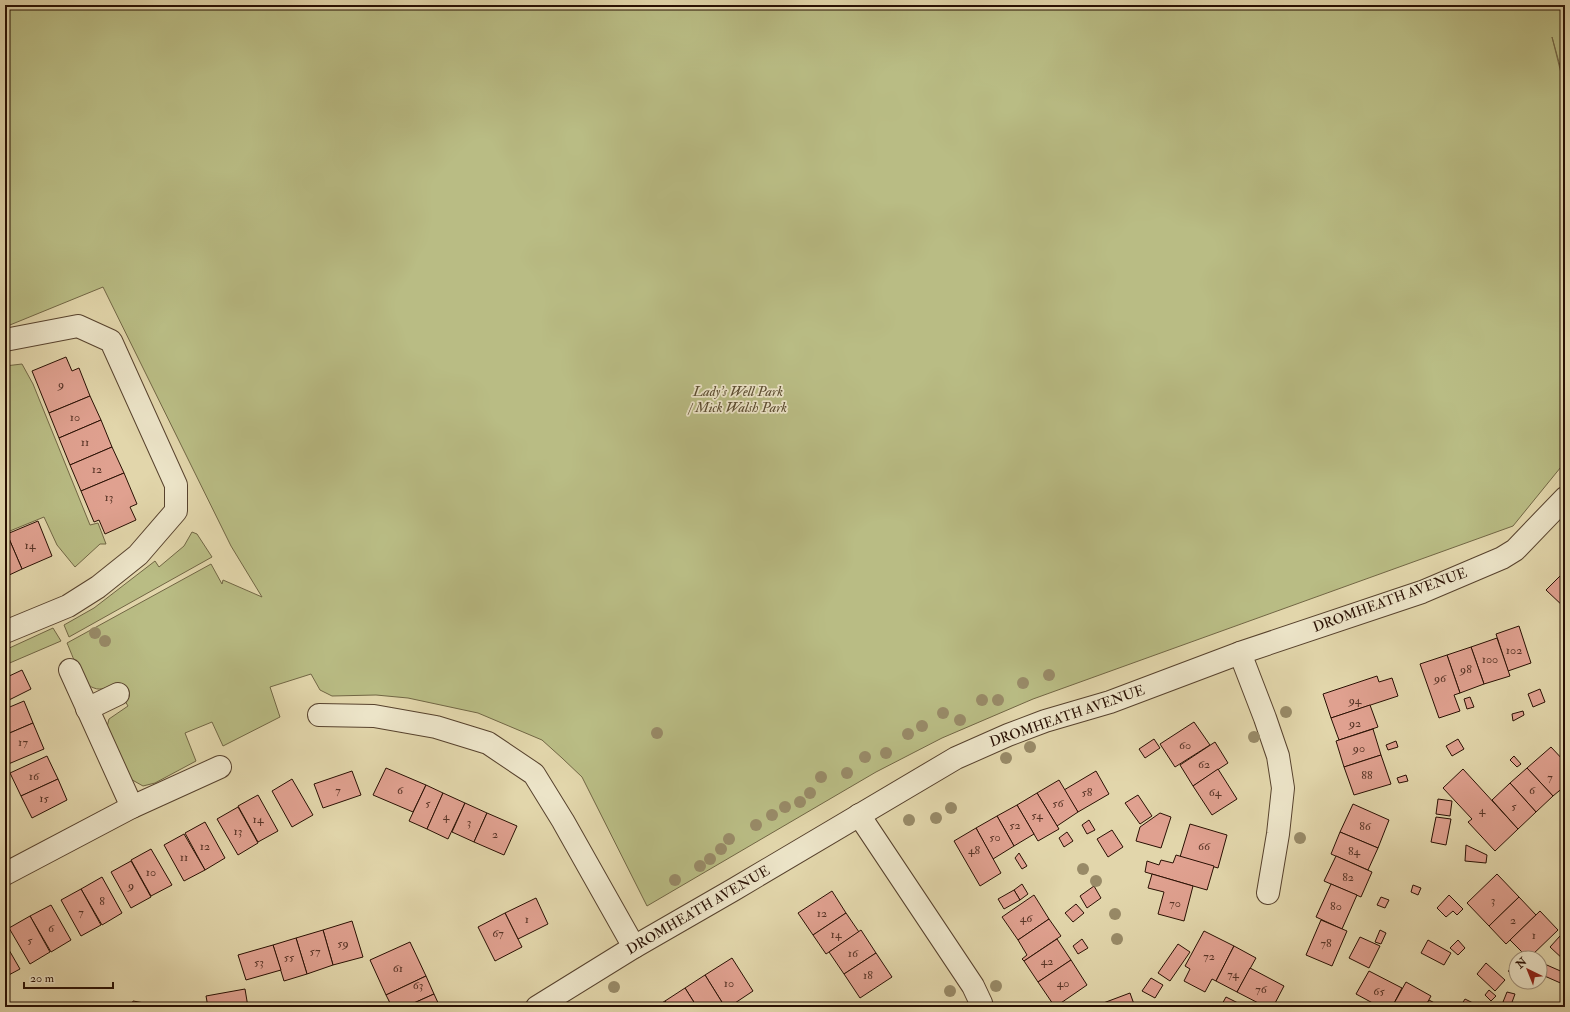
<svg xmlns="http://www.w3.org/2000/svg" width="1570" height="1012" viewBox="0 0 1570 1012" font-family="'IM FELL Double Pica',serif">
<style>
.green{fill:#b9bc84;stroke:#716644}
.building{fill:#e0a190;stroke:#291003}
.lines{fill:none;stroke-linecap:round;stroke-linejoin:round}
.street-casing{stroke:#57422d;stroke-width:24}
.street{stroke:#ece4c8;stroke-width:22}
.tree{fill:#988a67}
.labels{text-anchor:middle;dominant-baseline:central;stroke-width:3.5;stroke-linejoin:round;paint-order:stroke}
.number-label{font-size:12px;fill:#573426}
.park-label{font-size:14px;font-style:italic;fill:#5b4c30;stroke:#ece4c8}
.street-label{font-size:14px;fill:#291003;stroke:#ece4c8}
</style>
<rect width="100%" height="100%" fill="#e2d6ab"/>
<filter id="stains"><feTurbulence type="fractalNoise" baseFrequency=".005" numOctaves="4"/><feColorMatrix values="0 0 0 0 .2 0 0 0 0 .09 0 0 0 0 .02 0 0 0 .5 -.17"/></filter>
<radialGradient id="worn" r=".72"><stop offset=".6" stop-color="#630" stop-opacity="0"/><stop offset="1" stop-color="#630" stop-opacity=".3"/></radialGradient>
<g class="green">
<path d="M 5,5 L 1565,5 L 1565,84 L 1552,37 L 1565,89 L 1565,462 L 1513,526 L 1033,699 L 942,738 L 876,772 L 647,906 L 582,777 L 562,758 L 542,740 L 478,713 L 408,698 L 376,695 L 332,696 L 320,690 L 311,674 L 270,687 L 280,717 L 223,746 L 212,722 L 185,733 L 196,761 L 155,783 L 143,786 L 127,777 L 106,731 L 109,719 L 128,706 L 115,684 C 108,687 101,691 94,688 C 82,685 72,654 67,643 L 211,564 L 222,584 L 223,580 L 262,597 L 231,546 L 103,287 L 5,327 Z"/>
<path d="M 22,364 L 33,384 L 90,525 L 98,523 L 106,544 L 100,544 L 75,567 L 57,545 L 44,517 L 5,533 L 5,432 L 7,431 L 5,427 L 5,366 Z"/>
<path d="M 192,532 L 197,534 L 212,557 L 69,637 L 64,625 L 94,608 L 155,561 L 159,567 L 184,546 Z"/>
<path d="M 53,628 L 61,641 L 5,665 L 5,650 Z"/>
</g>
<g class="building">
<path d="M 66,357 L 72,371 L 79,368 L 90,396 L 49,413 L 32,371 Z"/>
<path d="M 90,396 L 101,420 L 59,438 L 49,413 Z"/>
<path d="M 101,420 L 112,447 L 70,465 L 59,438 Z"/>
<path d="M 112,447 L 124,473 L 81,491 L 70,465 Z"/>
<path d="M 124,473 L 137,504 L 130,507 L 136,520 L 105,534 L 99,520 L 94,522 L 81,491 Z"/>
<path d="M 38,521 L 52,556 L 22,569 L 7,534 Z"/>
<path d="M 7,534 L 22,569 L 5,577 L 5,535 Z"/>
<path d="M 1565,571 L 1565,608 L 1546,590 Z"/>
<path d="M 1519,626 L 1531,663 L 1508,671 L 1496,634 Z"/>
<path d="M 1497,638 L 1510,676 L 1484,684 L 1471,647 Z"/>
<path d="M 1471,647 L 1484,684 L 1460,693 L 1447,655 Z"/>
<path d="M 1447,655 L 1460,693 L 1454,695 L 1460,711 L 1439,718 L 1420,664 Z"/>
<path d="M 22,670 L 31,689 L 5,702 L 5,678 Z"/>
<path d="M 1377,676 L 1379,682 L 1392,678 L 1398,696 L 1331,718 L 1323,694 Z"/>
<path d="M 1540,689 L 1545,702 L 1533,707 L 1528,694 Z"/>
<path d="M 1470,697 L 1474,707 L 1467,709 L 1464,699 Z"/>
<path d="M 24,701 L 33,723 L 5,735 L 5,709 Z"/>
<path d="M 1370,705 L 1378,727 L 1339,740 L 1331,718 Z"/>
<path d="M 1523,711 L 1524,715 L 1513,721 L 1512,714 Z"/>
<path d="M 1194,722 L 1210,745 L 1175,767 L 1160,744 Z"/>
<path d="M 33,723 L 44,749 L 6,765 L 5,762 L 5,735 Z"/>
<path d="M 1373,729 L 1381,755 L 1344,767 L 1336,741 Z"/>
<path d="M 1154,739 L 1160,748 L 1145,758 L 1139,749 Z"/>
<path d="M 1458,739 L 1464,749 L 1452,756 L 1446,746 Z"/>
<path d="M 1396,741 L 1398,747 L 1388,750 L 1386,745 Z"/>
<path d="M 1215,742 L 1228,763 L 1193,786 L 1180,765 Z"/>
<path d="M 1551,747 L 1565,762 L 1565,786 L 1553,796 L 1527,768 Z"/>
<path d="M 1381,755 L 1391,784 L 1354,795 L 1344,767 Z"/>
<path d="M 47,756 L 58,779 L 21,796 L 10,773 Z"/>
<path d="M 1514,756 L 1521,764 L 1517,767 L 1510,760 Z"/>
<path d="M 386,768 L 426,785 L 413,812 L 373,795 Z"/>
<path d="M 1527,768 L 1553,796 L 1536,812 L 1510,783 Z"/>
<path d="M 1218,769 L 1237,799 L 1212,815 L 1193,786 Z"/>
<path d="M 1463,769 L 1518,829 L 1495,851 L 1468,822 L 1472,819 L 1443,788 Z"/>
<path d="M 352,771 L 361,795 L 323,808 L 314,784 Z"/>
<path d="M 1096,771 L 1109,794 L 1078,812 L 1064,790 Z"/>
<path d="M 1406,775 L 1408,781 L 1399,783 L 1397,778 Z"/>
<path d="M 58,779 L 67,800 L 32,818 L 21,796 Z"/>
<path d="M 292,779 L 313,815 L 292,827 L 272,791 Z"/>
<path d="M 1059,780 L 1078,812 L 1057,826 L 1037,793 Z"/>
<path d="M 1510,783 L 1536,812 L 1518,829 L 1492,800 Z"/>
<path d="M 426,785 L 443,793 L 427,829 L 409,821 Z"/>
<path d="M 443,793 L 465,803 L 448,839 L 427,829 Z"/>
<path d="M 1037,793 L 1059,829 L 1038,841 L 1017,805 Z"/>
<path d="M 258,795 L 278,831 L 258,842 L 238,806 Z"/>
<path d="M 1138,795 L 1152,816 L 1140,824 L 1125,803 Z"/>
<path d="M 1438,799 L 1452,801 L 1450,816 L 1436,814 Z"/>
<path d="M 465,803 L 487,813 L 474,842 L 452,832 Z"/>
<path d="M 1353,804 L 1389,820 L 1378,848 L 1340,832 Z"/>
<path d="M 1017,805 L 1034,834 L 1014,846 L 997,816 Z"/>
<path d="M 238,807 L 258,843 L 238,855 L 217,819 Z"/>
<path d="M 487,813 L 517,826 L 504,855 L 474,842 Z"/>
<path d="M 1160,813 L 1171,817 L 1161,848 L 1136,841 L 1140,827 Z"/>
<path d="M 997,816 L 1014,846 L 993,859 L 976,828 Z"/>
<path d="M 1436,817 L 1451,819 L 1446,845 L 1431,842 Z"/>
<path d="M 1089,820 L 1095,830 L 1087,834 L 1082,825 Z"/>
<path d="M 205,822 L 225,858 L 205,870 L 185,833 Z"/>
<path d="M 1190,824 L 1227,835 L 1218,868 L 1180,857 Z"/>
<path d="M 976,828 L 1001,873 L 980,886 L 954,841 Z"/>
<path d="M 1112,830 L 1123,847 L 1108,857 L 1097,839 Z"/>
<path d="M 1067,832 L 1073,841 L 1064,847 L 1059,838 Z"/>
<path d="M 1340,832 L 1378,848 L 1368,870 L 1331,854 Z"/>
<path d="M 184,834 L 205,870 L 184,881 L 164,845 Z"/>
<path d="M 1466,845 L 1487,855 L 1486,863 L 1465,861 Z"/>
<path d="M 151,849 L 172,885 L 151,896 L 131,860 Z"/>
<path d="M 1019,853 L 1027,866 L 1022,869 L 1015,858 Z"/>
<path d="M 1176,855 L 1214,866 L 1207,890 L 1145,872 L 1147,861 L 1159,865 L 1161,860 L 1173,863 Z"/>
<path d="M 1336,856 L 1372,872 L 1361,897 L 1324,881 Z"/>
<path d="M 131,861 L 151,897 L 131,908 L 111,872 Z"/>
<path d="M 1152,874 L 1193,886 L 1184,921 L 1158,914 L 1164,892 L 1148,888 Z"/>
<path d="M 1497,874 L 1519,897 L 1489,926 L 1467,903 Z"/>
<path d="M 102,877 L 122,913 L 102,925 L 81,889 Z"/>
<path d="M 1022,884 L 1028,894 L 1020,900 L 1014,890 Z"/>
<path d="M 1331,884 L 1357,895 L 1342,929 L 1316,917 Z"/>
<path d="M 1413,885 L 1421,888 L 1418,895 L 1411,892 Z"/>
<path d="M 1094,886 L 1101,898 L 1087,908 L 1080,896 Z"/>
<path d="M 81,889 L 101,925 L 81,936 L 61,900 Z"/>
<path d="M 1014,890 L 1020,900 L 1004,909 L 998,899 Z"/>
<path d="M 832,891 L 846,913 L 813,935 L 798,913 Z"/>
<path d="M 1034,895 L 1049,919 L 1018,940 L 1002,917 Z"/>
<path d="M 1449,895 L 1463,909 L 1457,915 L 1453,911 L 1446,917 L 1437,908 Z"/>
<path d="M 1381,897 L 1389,900 L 1385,908 L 1377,905 Z"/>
<path d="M 1519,897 L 1536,915 L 1506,944 L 1489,926 Z"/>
<path d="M 536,898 L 548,924 L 518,939 L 505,913 Z"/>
<path d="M 1076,904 L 1084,913 L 1073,922 L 1065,913 Z"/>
<path d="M 51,905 L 71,940 L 51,952 L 30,916 Z"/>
<path d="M 1540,911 L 1558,930 L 1529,958 L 1528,958 L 1510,940 Z"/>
<path d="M 505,913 L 522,947 L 495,961 L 478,927 Z"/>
<path d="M 846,913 L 859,932 L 826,954 L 813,935 Z"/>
<path d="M 30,916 L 50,952 L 30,964 L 9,928 Z"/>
<path d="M 1049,919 L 1061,936 L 1024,961 L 1022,959 L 1027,955 L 1018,940 Z"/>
<path d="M 1321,920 L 1347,931 L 1332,966 L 1306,955 Z"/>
<path d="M 352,921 L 363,957 L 333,965 L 323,930 Z"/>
<path d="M 323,930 L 333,965 L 307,974 L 296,938 Z"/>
<path d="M 861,930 L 876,953 L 844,974 L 829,952 Z"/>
<path d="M 1380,930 L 1386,933 L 1381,944 L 1375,942 Z"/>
<path d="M 1204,931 L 1234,946 L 1216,981 L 1212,979 L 1205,992 L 1184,981 L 1190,969 L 1185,966 Z"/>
<path d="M 1560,936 L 1565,941 L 1565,961 L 1550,947 Z"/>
<path d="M 1360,937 L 1380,946 L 1369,968 L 1349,958 Z"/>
<path d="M 296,938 L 307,974 L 284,981 L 273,945 Z"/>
<path d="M 1057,939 L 1071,960 L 1038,982 L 1024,961 Z"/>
<path d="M 1082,939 L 1088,948 L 1078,954 L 1073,946 Z"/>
<path d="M 1428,940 L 1451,953 L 1444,965 L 1421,953 Z"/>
<path d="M 1458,940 L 1465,948 L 1458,955 L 1450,948 Z"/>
<path d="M 410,942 L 426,976 L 386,995 L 370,960 Z"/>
<path d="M 5,943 L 20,969 L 5,977 Z"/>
<path d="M 1178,944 L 1190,952 L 1170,981 L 1158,973 Z"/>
<path d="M 273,945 L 281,970 L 246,980 L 238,955 Z"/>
<path d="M 1234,946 L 1256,958 L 1237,992 L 1216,981 Z"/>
<path d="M 876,953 L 892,977 L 860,998 L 844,974 Z"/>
<path d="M 732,958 L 753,991 L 729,1007 L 725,1007 L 705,975 Z"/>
<path d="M 1071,960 L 1087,985 L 1055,1007 L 1038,982 Z"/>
<path d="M 1540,962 L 1565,973 L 1565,985 L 1540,974 Z"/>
<path d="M 1486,963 L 1505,980 L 1495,991 L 1477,974 Z"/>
<path d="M 1516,964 L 1516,972 L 1512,975 L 1508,971 Z"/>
<path d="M 1250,968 L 1284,986 L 1273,1007 L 1266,1007 L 1237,992 Z"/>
<path d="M 1369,971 L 1402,988 L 1392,1007 L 1380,1007 L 1356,994 Z"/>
<path d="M 705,975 L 725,1007 L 697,1007 L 685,988 Z"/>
<path d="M 426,976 L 434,994 L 405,1007 L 392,1007 L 386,995 Z"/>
<path d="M 1151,978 L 1163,985 L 1155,998 L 1142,991 Z"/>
<path d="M 1406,982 L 1431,996 L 1425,1007 L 1392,1007 Z"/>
<path d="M 685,988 L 697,1007 L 669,1007 L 665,1001 Z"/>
<path d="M 245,989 L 248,1007 L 208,1007 L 206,996 Z"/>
<path d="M 1489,990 L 1496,996 L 1491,1001 L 1485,995 Z"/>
<path d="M 1507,992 L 1515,994 L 1511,1005 L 1503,1002 Z"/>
<path d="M 1130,993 L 1135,1007 L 1107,1007 L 1106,1002 Z"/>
<path d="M 434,994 L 440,1007 L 405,1007 Z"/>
<path d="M 1226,997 L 1240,1004 L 1238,1007 L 1221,1006 Z"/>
<path d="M 1465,999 L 1481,1007 L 1460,1007 Z"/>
<path d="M 1429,1000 L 1442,1007 L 1425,1007 Z"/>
<path d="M 133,1001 L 156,1005 L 156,1007 L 131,1007 Z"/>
<path d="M 665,1001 L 669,1007 L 655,1007 Z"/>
<path d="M 1106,1002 L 1107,1007 L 1093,1007 Z"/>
</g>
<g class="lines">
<defs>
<g id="street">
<path d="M 5,340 L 78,326 L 111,341 L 176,485 L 176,511 L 138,555 L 98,587 L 68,606 L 5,632"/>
<path d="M 1240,653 L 1265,718 L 1278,756 L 1283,788 L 1278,834 L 1268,893"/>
<path d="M 70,670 L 132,807 L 220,767"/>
<path d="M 87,709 L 118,694"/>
<path d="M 319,715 L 374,716 L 436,727 L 488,743 L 534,774 L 563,821 L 634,947"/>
<path d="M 859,815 L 973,986 L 981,1003 L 982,1007"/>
<path d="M 5,874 L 132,807"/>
<path d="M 537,1007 L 634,947 L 733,890 L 956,758 L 1008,735 L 1045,721 L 1110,702 L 1240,653 L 1422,592 L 1502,558 L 1515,550 L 1565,498"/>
</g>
</defs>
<use href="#street" class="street-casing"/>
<use href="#street" class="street"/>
</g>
<g class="tree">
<circle cx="95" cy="633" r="6"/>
<circle cx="105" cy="641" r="6"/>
<circle cx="1049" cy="675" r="6"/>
<circle cx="1023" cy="683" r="6"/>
<circle cx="982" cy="700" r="6"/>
<circle cx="998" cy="700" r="6"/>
<circle cx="1286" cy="712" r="6"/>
<circle cx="943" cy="713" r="6"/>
<circle cx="960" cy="720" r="6"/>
<circle cx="922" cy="726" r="6"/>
<circle cx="657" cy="733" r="6"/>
<circle cx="908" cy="734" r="6"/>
<circle cx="1254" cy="737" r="6"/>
<circle cx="1030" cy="747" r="6"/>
<circle cx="886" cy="753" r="6"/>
<circle cx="865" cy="757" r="6"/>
<circle cx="1006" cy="758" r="6"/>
<circle cx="847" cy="773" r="6"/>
<circle cx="821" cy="777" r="6"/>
<circle cx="810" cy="793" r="6"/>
<circle cx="800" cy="802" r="6"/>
<circle cx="785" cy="807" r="6"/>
<circle cx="951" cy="808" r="6"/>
<circle cx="772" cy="815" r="6"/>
<circle cx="936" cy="818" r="6"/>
<circle cx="909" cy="820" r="6"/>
<circle cx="756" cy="825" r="6"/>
<circle cx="1300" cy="838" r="6"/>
<circle cx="729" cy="839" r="6"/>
<circle cx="721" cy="849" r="6"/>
<circle cx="710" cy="859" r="6"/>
<circle cx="700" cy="866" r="6"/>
<circle cx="1083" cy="869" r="6"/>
<circle cx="675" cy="880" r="6"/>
<circle cx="1096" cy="881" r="6"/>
<circle cx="1115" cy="914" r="6"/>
<circle cx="1117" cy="939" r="6"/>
<circle cx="996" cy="986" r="6"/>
<circle cx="614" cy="987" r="6"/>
<circle cx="950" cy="991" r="6"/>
</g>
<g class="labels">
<g class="number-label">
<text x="61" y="384">9</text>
<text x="75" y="417">10</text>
<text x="85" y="442">11</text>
<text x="97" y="469">12</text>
<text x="109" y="497">13</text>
<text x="30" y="545">14</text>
<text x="1514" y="650">102</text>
<text x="1490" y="659">100</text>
<text x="1466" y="669">98</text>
<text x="1440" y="678">96</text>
<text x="1355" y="700">94</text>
<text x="1355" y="723">92</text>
<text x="23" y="742">17</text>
<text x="1185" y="745">60</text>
<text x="1359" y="748">90</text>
<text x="1204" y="764">62</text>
<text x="1367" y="775">88</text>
<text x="34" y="776">16</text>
<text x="1550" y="777">7</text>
<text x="338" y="790">7</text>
<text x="400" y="790">6</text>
<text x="1532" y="790">6</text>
<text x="1087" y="792">58</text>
<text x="1215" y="792">64</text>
<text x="44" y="798">15</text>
<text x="428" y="803">5</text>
<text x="1058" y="803">56</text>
<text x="1514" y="806">5</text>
<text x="1482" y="810">4</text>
<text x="1037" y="815">54</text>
<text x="446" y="816">4</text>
<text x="258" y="819">14</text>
<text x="469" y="822">3</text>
<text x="1015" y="825">52</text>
<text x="1365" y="826">86</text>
<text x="238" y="831">13</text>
<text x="495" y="834">2</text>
<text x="995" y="837">50</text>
<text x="205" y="846">12</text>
<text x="1204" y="846">66</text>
<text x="974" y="850">48</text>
<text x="1354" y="851">84</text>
<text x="184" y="857">11</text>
<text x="151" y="872">10</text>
<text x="1348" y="877">82</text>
<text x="131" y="885">9</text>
<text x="1493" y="900">3</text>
<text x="102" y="901">8</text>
<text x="1175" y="903">70</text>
<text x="1336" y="906">80</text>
<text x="81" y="912">7</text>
<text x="822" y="913">12</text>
<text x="1026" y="918">46</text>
<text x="527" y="919">1</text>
<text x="1513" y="920">2</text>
<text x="51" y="928">6</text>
<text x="498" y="933">67</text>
<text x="836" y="934">14</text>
<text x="1534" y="935">1</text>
<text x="30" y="940">5</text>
<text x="343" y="943">59</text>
<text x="1326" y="943">78</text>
<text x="315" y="951">57</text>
<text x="853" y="953">16</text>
<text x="1209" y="956">72</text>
<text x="289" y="957">55</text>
<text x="1047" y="961">42</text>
<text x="259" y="962">53</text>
<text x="398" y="968">61</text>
<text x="1233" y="974">74</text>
<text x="868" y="975">18</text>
<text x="729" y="983">10</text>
<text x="1063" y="983">40</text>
<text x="418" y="985">63</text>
<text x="1261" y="989">76</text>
<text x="1379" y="991">65</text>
</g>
<g class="park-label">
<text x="738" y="391">Lady's Well Park<tspan x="738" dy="16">/ Mick Walsh Park</tspan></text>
</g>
<g class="street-label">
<text transform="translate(1390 600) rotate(-20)">DROMHEATH AVENUE</text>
<text transform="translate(1067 716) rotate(-19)">DROMHEATH AVENUE</text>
<text transform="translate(698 910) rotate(-30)">DROMHEATH AVENUE</text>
</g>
</g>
<rect width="1570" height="1012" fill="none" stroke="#e2d6ab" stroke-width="20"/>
<rect x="6" y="6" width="1558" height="1000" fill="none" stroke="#291003" stroke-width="2"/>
<rect x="10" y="10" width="1550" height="992" fill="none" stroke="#291003"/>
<g transform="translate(1528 970) rotate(317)"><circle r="19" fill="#ece4c8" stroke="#9e8f79"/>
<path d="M0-3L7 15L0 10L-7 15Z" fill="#8f2418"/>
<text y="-6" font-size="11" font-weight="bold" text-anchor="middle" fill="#291003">N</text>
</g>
<path d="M24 982v6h89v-6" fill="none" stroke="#291003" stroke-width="2"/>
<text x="30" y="982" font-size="12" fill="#291003" stroke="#ece4c8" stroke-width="3" paint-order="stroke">20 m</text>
<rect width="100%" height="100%" filter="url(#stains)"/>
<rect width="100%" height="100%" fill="url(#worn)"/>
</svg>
